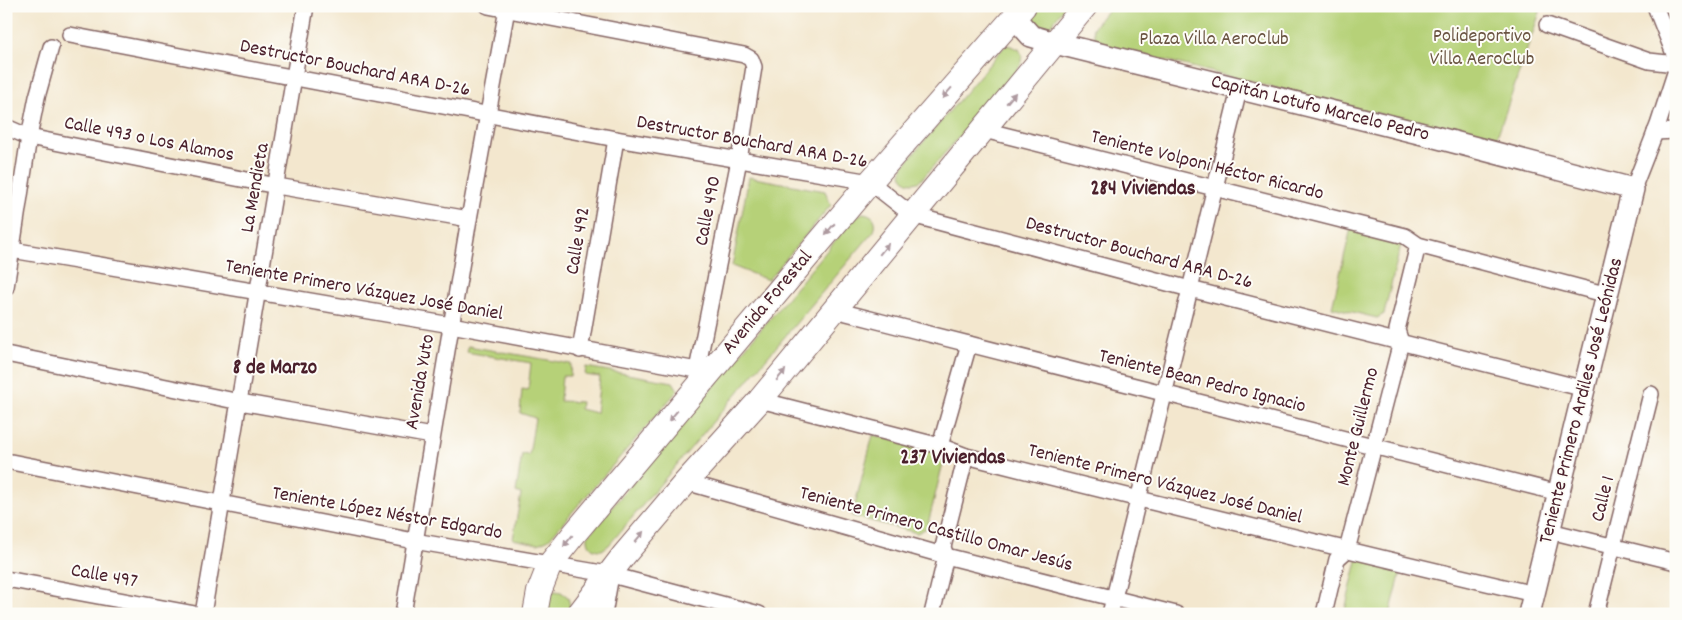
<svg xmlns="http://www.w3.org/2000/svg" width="1682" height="620" viewBox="0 0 1682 620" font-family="Dekko,sans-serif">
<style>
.green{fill:#b6d178;stroke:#807852}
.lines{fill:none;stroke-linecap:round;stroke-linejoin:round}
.street-casing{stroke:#856564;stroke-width:18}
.secondary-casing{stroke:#856564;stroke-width:24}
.primary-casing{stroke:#856564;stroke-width:26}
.street{stroke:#fff;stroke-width:15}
.secondary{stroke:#fff;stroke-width:21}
.primary{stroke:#fff;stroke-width:24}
.oneway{fill:#ae9aa0}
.labels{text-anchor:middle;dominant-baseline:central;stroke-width:4;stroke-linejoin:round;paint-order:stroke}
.park-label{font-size:20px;fill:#6a5442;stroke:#fdfcf7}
.street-label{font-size:20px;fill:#4a1f2b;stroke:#fdfcf7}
.neighbourhood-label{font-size:21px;font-weight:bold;fill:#4a1f2b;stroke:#fdfcf7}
</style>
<rect width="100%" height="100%" fill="#fdfcf7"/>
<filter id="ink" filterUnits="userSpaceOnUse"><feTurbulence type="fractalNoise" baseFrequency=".02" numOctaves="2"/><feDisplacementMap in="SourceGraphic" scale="10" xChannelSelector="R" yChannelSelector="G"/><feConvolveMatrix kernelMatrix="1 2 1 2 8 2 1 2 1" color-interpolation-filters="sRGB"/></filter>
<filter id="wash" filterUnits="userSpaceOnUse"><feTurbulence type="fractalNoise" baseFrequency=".0096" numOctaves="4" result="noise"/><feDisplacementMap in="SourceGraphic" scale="20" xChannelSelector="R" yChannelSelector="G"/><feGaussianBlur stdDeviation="1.12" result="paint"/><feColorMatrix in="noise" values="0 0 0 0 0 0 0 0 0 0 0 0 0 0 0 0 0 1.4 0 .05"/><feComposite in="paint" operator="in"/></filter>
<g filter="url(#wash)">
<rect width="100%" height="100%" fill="#f3e7ce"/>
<g class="green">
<path d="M 1036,6 L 1065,6 L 1051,25 L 1041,28 L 1036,26 L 1033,22 L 1031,11 Z"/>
<path d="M 1111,6 L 1542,6 L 1495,143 L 1096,43 L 1093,28 Z"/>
<path d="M 1008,45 L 1019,49 C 1025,60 1021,65 1014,75 L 920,181 C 911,185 905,183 901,174 L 904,165 L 1004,47 Z"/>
<path d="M 749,177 L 825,191 L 831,205 L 768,280 L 732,266 Z"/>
<path d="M 863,213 C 873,214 878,221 874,231 L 609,545 L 602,550 C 592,551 587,545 588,536 L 855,217 Z"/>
<path d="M 1351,228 L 1402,240 L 1384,314 L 1377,318 L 1332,307 Z"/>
<path d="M 468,346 L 571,364 L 570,376 L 562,376 L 560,401 L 581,402 L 580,409 L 596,413 L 600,377 L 585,375 L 586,367 L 673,382 L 678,390 L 549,539 L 538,544 L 513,539 L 521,494 L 516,492 L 522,454 L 529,455 L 535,418 L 520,413 L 522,389 L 528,390 L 531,363 L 466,352 Z"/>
<path d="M 873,435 L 946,451 L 927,528 L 917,533 L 852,516 Z"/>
<path d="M 1358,557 L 1402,568 L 1390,614 L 1344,614 Z"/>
<path d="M 555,591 L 561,592 L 568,597 L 570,606 L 569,614 L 542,614 L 550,593 Z"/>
</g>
</g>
<g filter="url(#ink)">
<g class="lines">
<defs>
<g id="street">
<path d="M 488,6 L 744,55 L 751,59 L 754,67 L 739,160 L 697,370"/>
<path d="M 1655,6 L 1676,59"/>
<path d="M 1547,25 L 1649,61 L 1676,64"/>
<path d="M 70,35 L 616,139 L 870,182 L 912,215 L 1190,289 L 1585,389"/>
<path d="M 6,127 L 29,137 L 277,186 L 469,219"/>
<path d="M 984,130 L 1405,236 L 1418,245 L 1608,295"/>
<path d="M 1655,132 L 1676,131"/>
<path d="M 1633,189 L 1658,125 L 1676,70"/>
<path d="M 12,250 L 451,325 L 697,370 L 705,379"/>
<path d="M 6,287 L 29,137 L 37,97 L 51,47"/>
<path d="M 835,310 C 1076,372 1318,430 1559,493"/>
<path d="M 580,350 L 616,139"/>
<path d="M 6,354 L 240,402 L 432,436"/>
<path d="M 760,400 L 940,446 L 966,456 C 1155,503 1344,550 1534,594"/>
<path d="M 940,446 L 969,344"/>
<path d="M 6,461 L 414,541 L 608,574 L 759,614"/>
<path d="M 686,482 L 946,556 L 1176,614"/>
<path d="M 1550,531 L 1676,562"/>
<path d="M 6,579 L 195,614"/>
<path d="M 203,614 L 306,6"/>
<path d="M 403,614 L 469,219 L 507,9"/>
<path d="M 932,614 L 946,556 L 943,547 L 966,456"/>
<path d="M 1110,614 L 1239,90"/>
<path d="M 1324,614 L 1337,559 L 1347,550 L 1401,342 L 1397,330 L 1418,245"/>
<path d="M 1596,614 L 1651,394"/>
</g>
<g id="secondary">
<path d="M 1014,17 L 1031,36 L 1055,43 L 1431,136 L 1633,189 L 1529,614"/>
<path d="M 601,614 L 608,575"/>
</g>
<g id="primary">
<path d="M 535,614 L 539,592 L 550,564 L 574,534 L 870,182 L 1024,6"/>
<path d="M 579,614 L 624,555 L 686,482 L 760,400 L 1085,6"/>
</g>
</defs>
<use href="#street" class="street-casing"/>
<use href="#secondary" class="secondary-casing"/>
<use href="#primary" class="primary-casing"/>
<use href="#street" class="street"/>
<use href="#secondary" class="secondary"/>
<use href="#primary" class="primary"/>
</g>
<defs><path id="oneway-solid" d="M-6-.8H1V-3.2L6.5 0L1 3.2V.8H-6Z" transform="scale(1.25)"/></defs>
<g class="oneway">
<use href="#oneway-solid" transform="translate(947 93) rotate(131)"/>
<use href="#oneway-solid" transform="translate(1011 98) rotate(-50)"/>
<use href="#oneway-solid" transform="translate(830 229) rotate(130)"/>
<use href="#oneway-solid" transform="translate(884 249) rotate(-51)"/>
<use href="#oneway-solid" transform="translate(781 375) rotate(-50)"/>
<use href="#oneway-solid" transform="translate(673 416) rotate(130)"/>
<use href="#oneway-solid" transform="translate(639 537) rotate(-50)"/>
<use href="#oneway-solid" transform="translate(568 541) rotate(128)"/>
</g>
</g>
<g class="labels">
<g class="park-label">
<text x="1482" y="37">Polideportivo<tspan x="1482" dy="23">Villa AeroClub</tspan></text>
<text x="1214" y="40">Plaza Villa AeroClub</text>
</g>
<g class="street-label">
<text transform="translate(355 69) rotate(11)">Destructor Bouchard ARA D-26</text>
<text transform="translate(1320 109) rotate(14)">Capitán Lotufo Marcelo Pedro</text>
<text transform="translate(149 140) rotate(11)">Calle 493 o Los Alamos</text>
<text transform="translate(752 143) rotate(10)">Destructor Bouchard ARA D-26</text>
<text transform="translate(1207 166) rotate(14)">Teniente Volponi Héctor Ricardo</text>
<text transform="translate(256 188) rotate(-80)">La Mendieta</text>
<text transform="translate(709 211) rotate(-79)">Calle 490</text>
<text transform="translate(579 241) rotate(-80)">Calle 492</text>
<text transform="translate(1139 254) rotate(15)">Destructor Bouchard ARA D-26</text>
<text transform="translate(364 291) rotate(10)">Teniente Primero Vázquez José Daniel</text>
<text transform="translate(768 303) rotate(-50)">Avenida Forestal</text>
<text transform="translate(421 382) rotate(-80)">Avenida Yuto</text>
<text transform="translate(1202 382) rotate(14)">Teniente Bean Pedro Ignacio</text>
<text transform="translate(1582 401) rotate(-76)">Teniente Primero Ardiles José Leónidas</text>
<text transform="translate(1359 427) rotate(-76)">Monte Guillermo</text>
<text transform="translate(1165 485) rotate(14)">Teniente Primero Vázquez José Daniel</text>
<text transform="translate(1604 499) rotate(-76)">Calle 1</text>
<text transform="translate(387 514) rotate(10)">Teniente López Néstor Edgardo</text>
<text transform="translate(936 530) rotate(15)">Teniente Primero Castillo Omar Jesús</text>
<text transform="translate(104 577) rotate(10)">Calle 497</text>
</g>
<g class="neighbourhood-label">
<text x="1143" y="190">284 Viviendas</text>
<text x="275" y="369">8 de Marzo</text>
<text x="953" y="459">237 Viviendas</text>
</g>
</g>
<rect width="1682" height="620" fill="none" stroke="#fdfcf7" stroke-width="25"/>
</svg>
